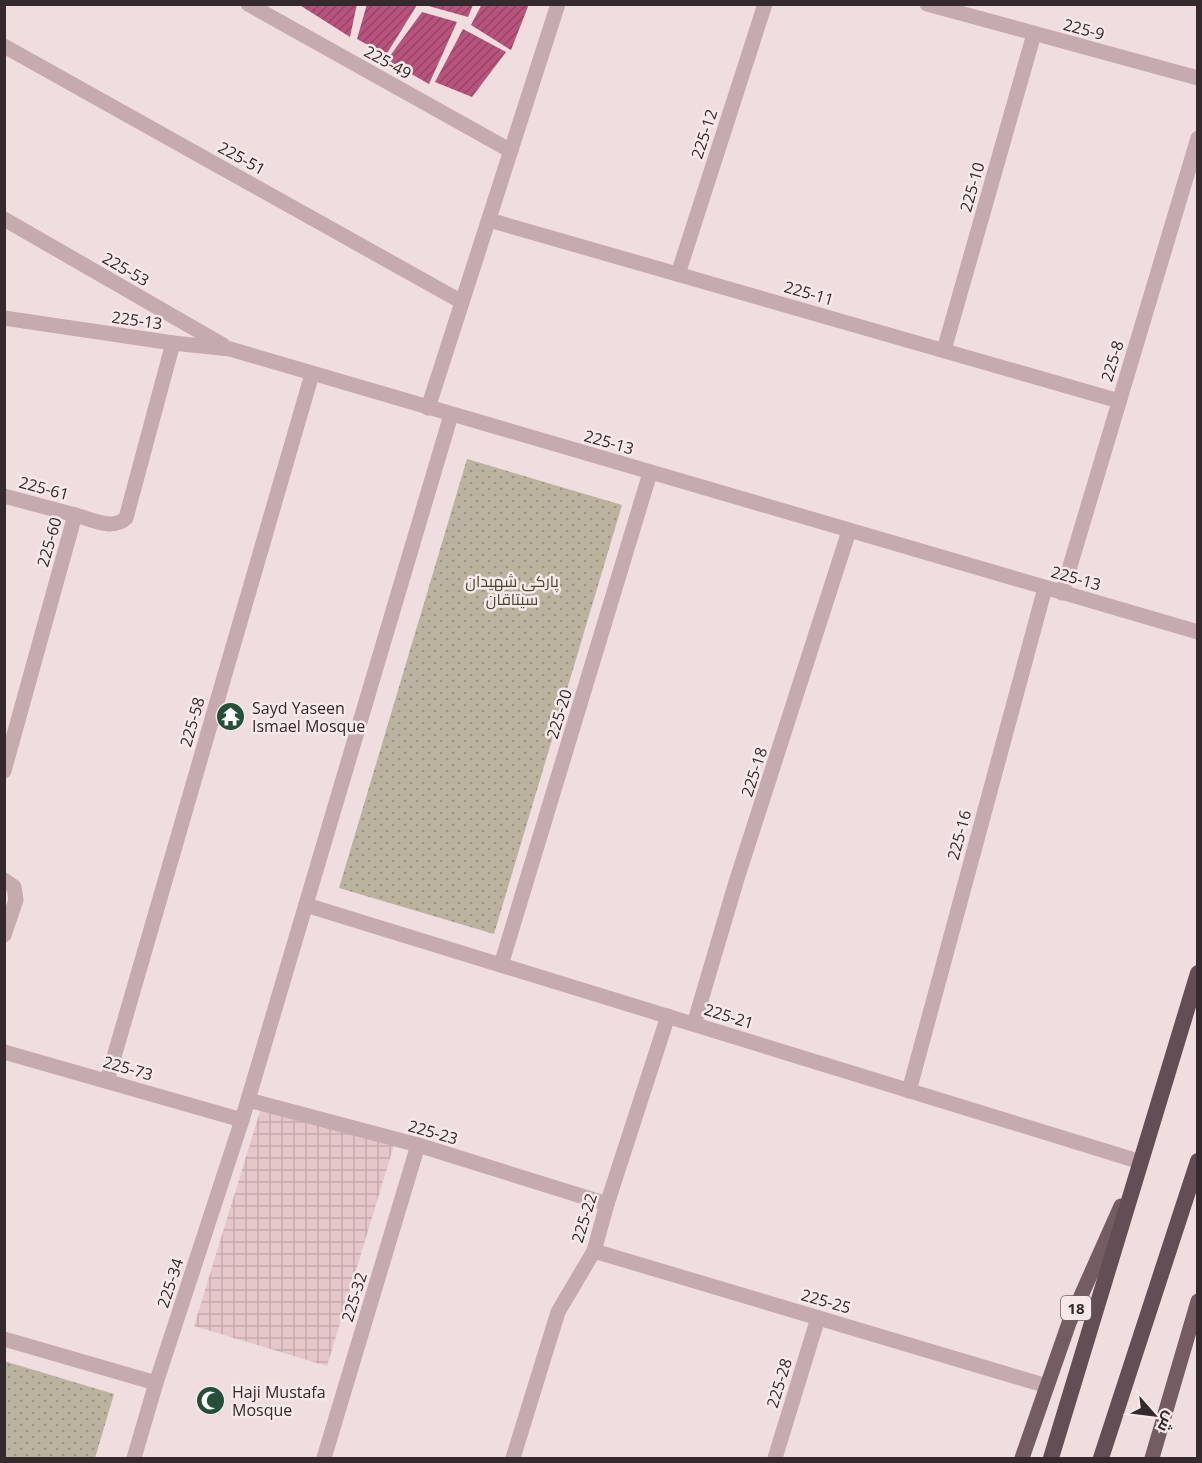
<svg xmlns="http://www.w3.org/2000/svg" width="1202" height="1463" viewBox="0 0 1202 1463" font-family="'Open Sans',Cairo,sans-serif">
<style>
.grass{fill:url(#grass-dots)}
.plaza{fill:url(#plaza-grid)}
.building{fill:url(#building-hatch)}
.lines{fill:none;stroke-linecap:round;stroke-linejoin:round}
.minor{stroke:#c5aab0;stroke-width:15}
.primary{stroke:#745c63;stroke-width:15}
.trunk{stroke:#644e55;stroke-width:16}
.labels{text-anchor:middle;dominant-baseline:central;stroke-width:5;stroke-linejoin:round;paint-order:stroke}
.shield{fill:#f7e9ea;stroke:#6e6366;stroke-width:1.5}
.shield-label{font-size:15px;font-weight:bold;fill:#34292d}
.street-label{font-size:16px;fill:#34292d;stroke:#f7e9ea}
.park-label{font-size:16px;fill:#4f4630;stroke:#f7e9ea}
.poi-label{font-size:16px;fill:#34292d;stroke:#f7e9ea;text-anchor:start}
</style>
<defs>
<pattern id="grass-dots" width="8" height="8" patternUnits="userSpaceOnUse" patternTransform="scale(1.5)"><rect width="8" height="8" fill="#bcb39f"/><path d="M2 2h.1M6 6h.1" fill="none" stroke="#9a9282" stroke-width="1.8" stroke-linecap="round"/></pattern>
<pattern id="plaza-grid" width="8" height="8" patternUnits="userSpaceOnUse" patternTransform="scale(1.5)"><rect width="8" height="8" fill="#e5c6c9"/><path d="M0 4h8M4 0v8" fill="none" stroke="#c5aaad"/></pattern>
<pattern id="building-hatch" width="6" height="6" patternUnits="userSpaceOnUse" patternTransform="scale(1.5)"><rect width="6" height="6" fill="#b7537c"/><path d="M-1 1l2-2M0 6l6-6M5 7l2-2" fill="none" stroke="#964566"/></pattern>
</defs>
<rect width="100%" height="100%" fill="#efdddf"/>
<g class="grass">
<path d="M 467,459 L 622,505 L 494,934 L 339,888 Z"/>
<path d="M 4,1361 L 114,1394 L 95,1458 L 5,1458 Z"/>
</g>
<path class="plaza" d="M 262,1105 L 394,1145 L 327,1366 L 194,1326 Z"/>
<g class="building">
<path d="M 298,4 L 357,4 L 350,37 Z"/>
<path d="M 367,4 L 417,5 L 386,55 L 357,39 Z"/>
<path d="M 482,4 L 529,4 L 511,50 L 471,25 Z"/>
<path d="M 425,5 L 473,5 L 468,17 Z"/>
<path d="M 422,12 L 457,22 L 429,84 L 387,60 Z"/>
<path d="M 463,29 L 506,52 L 472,97 L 435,82 Z"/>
</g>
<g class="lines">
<g class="minor">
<path d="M 248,4 L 511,151"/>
<path d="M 927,4 L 1198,78"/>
<path d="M 4,46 L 462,302"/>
<path d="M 4,219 L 223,345"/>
<path d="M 489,220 L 1119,401"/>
<path d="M 678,274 L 765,4"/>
<path d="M 4,318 L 173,343 L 230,349 L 1198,632"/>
<path d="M 944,350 L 1034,34"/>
<path d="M 428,408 L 558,4"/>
<path d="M 4,496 L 75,515"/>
<path d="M 1062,593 L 1198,138"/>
<path d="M 4,771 L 75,515 C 91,519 113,531 126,518 L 173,343"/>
<path d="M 4,880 L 14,887 L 16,900 L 4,935"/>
<path d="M 306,905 L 1141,1162"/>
<path d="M 501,965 L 650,473"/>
<path d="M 694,1024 L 736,882 L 849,531"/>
<path d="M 4,1052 L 242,1120"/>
<path d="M 107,1081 L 312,374"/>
<path d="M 909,1091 L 1045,588"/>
<path d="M 248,1100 L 418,1145 L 607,1204"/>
<path d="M 594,1251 L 1047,1386"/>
<path d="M 4,1339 L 156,1383"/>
<path d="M 134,1458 L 156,1383 L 242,1120 L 451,415"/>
<path d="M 324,1458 L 418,1145"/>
<path d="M 513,1458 L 558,1312 L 594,1251 L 607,1204 L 668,1016"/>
<path d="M 775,1458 L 818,1318"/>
</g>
<g class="primary">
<path d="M 1022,1458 L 1069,1323 L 1121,1206"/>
<path d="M 1152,1458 L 1198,1301"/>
</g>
<g class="trunk">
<path d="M 1051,1458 L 1198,973"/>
<path d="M 1101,1458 L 1198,1161"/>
</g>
</g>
<defs>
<symbol id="temple-disc" viewBox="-11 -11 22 22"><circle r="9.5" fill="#235036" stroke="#f7e9ea"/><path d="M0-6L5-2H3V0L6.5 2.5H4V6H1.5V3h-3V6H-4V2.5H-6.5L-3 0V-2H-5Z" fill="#fff"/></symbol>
<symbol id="mosque-disc" viewBox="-11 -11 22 22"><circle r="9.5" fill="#235036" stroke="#f7e9ea"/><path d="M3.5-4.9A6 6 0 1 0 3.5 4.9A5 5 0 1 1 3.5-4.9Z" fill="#fff"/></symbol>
</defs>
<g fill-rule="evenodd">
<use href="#temple-disc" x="214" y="700" width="33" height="33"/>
<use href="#mosque-disc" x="194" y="1384" width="33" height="33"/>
</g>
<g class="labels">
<rect class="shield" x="1061" y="1296" width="30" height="24" rx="4.5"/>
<g class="shield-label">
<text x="1076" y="1308">18</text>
</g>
<g class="street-label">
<text transform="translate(1084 29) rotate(15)">225-9</text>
<text transform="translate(388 62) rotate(29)">225-49</text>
<text transform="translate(704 134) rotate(-72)">225-12</text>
<text transform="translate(242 158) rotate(29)">225-51</text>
<text transform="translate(972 187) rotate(-74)">225-10</text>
<text transform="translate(126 269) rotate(30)">225-53</text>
<text transform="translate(809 293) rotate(16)">225-11</text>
<text transform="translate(137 320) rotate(8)">225-13</text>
<text transform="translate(1112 361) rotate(-73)">225-8</text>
<text transform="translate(609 442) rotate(16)">225-13</text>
<text transform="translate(44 488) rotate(15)">225-61</text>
<text transform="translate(49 542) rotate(-74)">225-60</text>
<text transform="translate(1076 578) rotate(16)">225-13</text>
<text transform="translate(559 714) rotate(-73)">225-20</text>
<text transform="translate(192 722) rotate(-74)">225-58</text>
<text transform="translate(754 772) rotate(-72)">225-18</text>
<text transform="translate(959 835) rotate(-75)">225-16</text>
<text transform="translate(729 1016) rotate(17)">225-21</text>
<text transform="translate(128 1068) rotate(16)">225-73</text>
<text transform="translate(433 1132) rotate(16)">225-23</text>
<text transform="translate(584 1218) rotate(-73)">225-22</text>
<text transform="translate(170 1283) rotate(-72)">225-34</text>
<text transform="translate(354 1297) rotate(-73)">225-32</text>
<text transform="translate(826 1301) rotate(16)">225-25</text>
<text transform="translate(779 1383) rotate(-73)">225-28</text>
</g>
<g class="park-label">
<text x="512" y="581">پارکی شهیدان<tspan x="512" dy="18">سیتاقان</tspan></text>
</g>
<g class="poi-label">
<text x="252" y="708">Sayd Yaseen<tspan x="252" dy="18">Ismael Mosque</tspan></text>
<text x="232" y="1392">Haji Mustafa<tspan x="232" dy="18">Mosque</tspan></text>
</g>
</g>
<rect width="1202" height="1463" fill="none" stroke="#34292d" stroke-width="12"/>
<g transform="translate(1154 1415) rotate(118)" stroke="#f7e9ea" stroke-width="4.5" paint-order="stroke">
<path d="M0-4.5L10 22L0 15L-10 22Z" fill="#34292d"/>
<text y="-9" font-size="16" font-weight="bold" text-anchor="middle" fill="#34292d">ش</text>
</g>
</svg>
